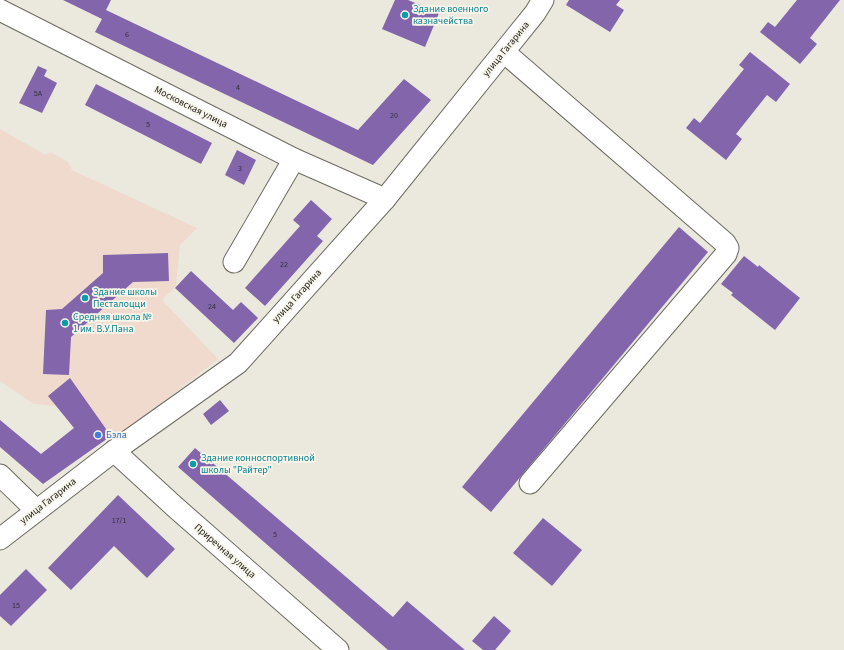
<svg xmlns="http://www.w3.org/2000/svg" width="844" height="650" viewBox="0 0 844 650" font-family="'Source Sans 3',sans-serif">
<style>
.education{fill:#f0dacd}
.building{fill:#8265aa}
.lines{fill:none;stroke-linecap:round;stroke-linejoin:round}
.minor-casing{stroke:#6d6b61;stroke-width:23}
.minor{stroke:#fff;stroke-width:21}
.culture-dot{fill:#0f9aa8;stroke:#f8f6eb;stroke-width:1.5}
.shop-dot{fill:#3f7fe0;stroke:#f8f6eb;stroke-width:1.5}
.labels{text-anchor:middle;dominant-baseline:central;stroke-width:3.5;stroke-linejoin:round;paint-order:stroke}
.number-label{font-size:8px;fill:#362e3c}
.culture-label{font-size:10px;fill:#0d838f;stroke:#f8f6eb;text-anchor:start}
.street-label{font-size:10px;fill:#1c1b17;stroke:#f8f6eb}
.shop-label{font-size:10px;fill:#366cbe;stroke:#f8f6eb;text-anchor:start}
</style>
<rect width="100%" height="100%" fill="#ebe9de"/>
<path class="education" d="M 0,129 L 46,155 L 50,152 L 68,162 L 72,170 L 197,228 L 180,245 L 176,286 L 162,300 L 218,359 L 112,442 L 81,400 L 83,395 L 80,391 L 74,392 L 56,406 L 34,404 L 0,381 Z"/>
<g class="building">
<path d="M 63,0 L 111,0 L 106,10 L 358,130 L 404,79 L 431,100 L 373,165 L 95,32 L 102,19 Z"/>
<path d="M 395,0 L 408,0 L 439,13 L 425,47 L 382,29 Z"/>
<path d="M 569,0 L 620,0 L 616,5 L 624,10 L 610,32 L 566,5 Z"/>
<path d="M 797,0 L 840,0 L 810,38 L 817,44 L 800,64 L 760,32 L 768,22 L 775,27 Z"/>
<path d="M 750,52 L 790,84 L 776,102 L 767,95 L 736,134 L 742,139 L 726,160 L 686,128 L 694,118 L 700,123 L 744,69 L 739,65 Z"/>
<path d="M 38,66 L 47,70 L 44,76 L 57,83 L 42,113 L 19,103 Z"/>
<path d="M 96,84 L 212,143 L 201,164 L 85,105 Z"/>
<path d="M 237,150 L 256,160 L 244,185 L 225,175 Z"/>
<path d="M 311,200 L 332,219 L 317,236 L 323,241 L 265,306 L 245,288 L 300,226 L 293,220 Z"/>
<path d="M 679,227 L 708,252 L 491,512 L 462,487 Z"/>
<path d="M 168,253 L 169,281 L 133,282 L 71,337 L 69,375 L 43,374 L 46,310 L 62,309 L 103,273 L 103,255 Z"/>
<path d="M 744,256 L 758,267 L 759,265 L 800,298 L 775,330 L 731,295 L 733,293 L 721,284 Z"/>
<path d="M 191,271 L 233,310 L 241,302 L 258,318 L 234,343 L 175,288 Z"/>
<path d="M 70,378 L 111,436 L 43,484 L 0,447 L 0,420 L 41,454 L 74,428 L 48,396 Z"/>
<path d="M 220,400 L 229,411 L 211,425 L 203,414 Z"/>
<path d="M 195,448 L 393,617 L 407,601 L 465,650 L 388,650 L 178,467 Z"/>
<path d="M 118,495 L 175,549 L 147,578 L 114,546 L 71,590 L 48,568 Z"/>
<path d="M 543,518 L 582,550 L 552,586 L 513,553 Z"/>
<path d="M 26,569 L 47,590 L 11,626 L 0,616 L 0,595 Z"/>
<path d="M 494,616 L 511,631 L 495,650 L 483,650 L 472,641 Z"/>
</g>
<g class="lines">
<defs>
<g id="minor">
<path d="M 0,10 L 294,159 L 385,199"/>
<path d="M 504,52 L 725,243 L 728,248 L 726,254 L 530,483"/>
<path d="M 234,262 L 294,159"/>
<path d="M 114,451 L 175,507 L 338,650"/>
<path d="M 0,475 L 36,510"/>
<path d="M 0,539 L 114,451 L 238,363 L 385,199 L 535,13 L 543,0"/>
</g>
</defs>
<use href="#minor" class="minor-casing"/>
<use href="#minor" class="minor"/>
</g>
<g class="culture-dot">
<circle cx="405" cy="15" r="4"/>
<circle cx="85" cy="298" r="4"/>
<circle cx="65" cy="323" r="4"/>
<circle cx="193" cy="464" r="4"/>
</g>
<circle class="shop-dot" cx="98" cy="435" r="4"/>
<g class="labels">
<g class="number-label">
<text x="127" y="34">6</text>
<text x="238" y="87">4</text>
<text x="38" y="93">5А</text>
<text x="394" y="115">20</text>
<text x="148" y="124">5</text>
<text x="240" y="168">3</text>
<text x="284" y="264">22</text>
<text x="212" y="306">24</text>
<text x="119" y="520">17/1</text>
<text x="275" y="534">5</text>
<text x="16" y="605">15</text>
</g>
<g class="culture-label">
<text x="413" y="9">Здание военного<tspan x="413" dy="12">казначейства</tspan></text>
<text x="93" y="292">Здание школы<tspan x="93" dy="12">Песталоцци</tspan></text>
<text x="73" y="317">Средняя школа №<tspan x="73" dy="12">1 им. В.У.Пана</tspan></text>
<text x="201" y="458">Здание конноспортивной<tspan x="201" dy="12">школы "Райтер"</tspan></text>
</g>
<g class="street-label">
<text transform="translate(506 49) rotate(-51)">улица Гагарина</text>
<text transform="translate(191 107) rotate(27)">Московская улица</text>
<text transform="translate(297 296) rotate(-48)">улица Гагарина</text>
<text transform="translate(48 501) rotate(-38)">улица Гагарина</text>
<text transform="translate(225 551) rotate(41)">Приречная улица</text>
</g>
<g class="shop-label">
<text x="106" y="435">Бэла</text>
</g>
</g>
</svg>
